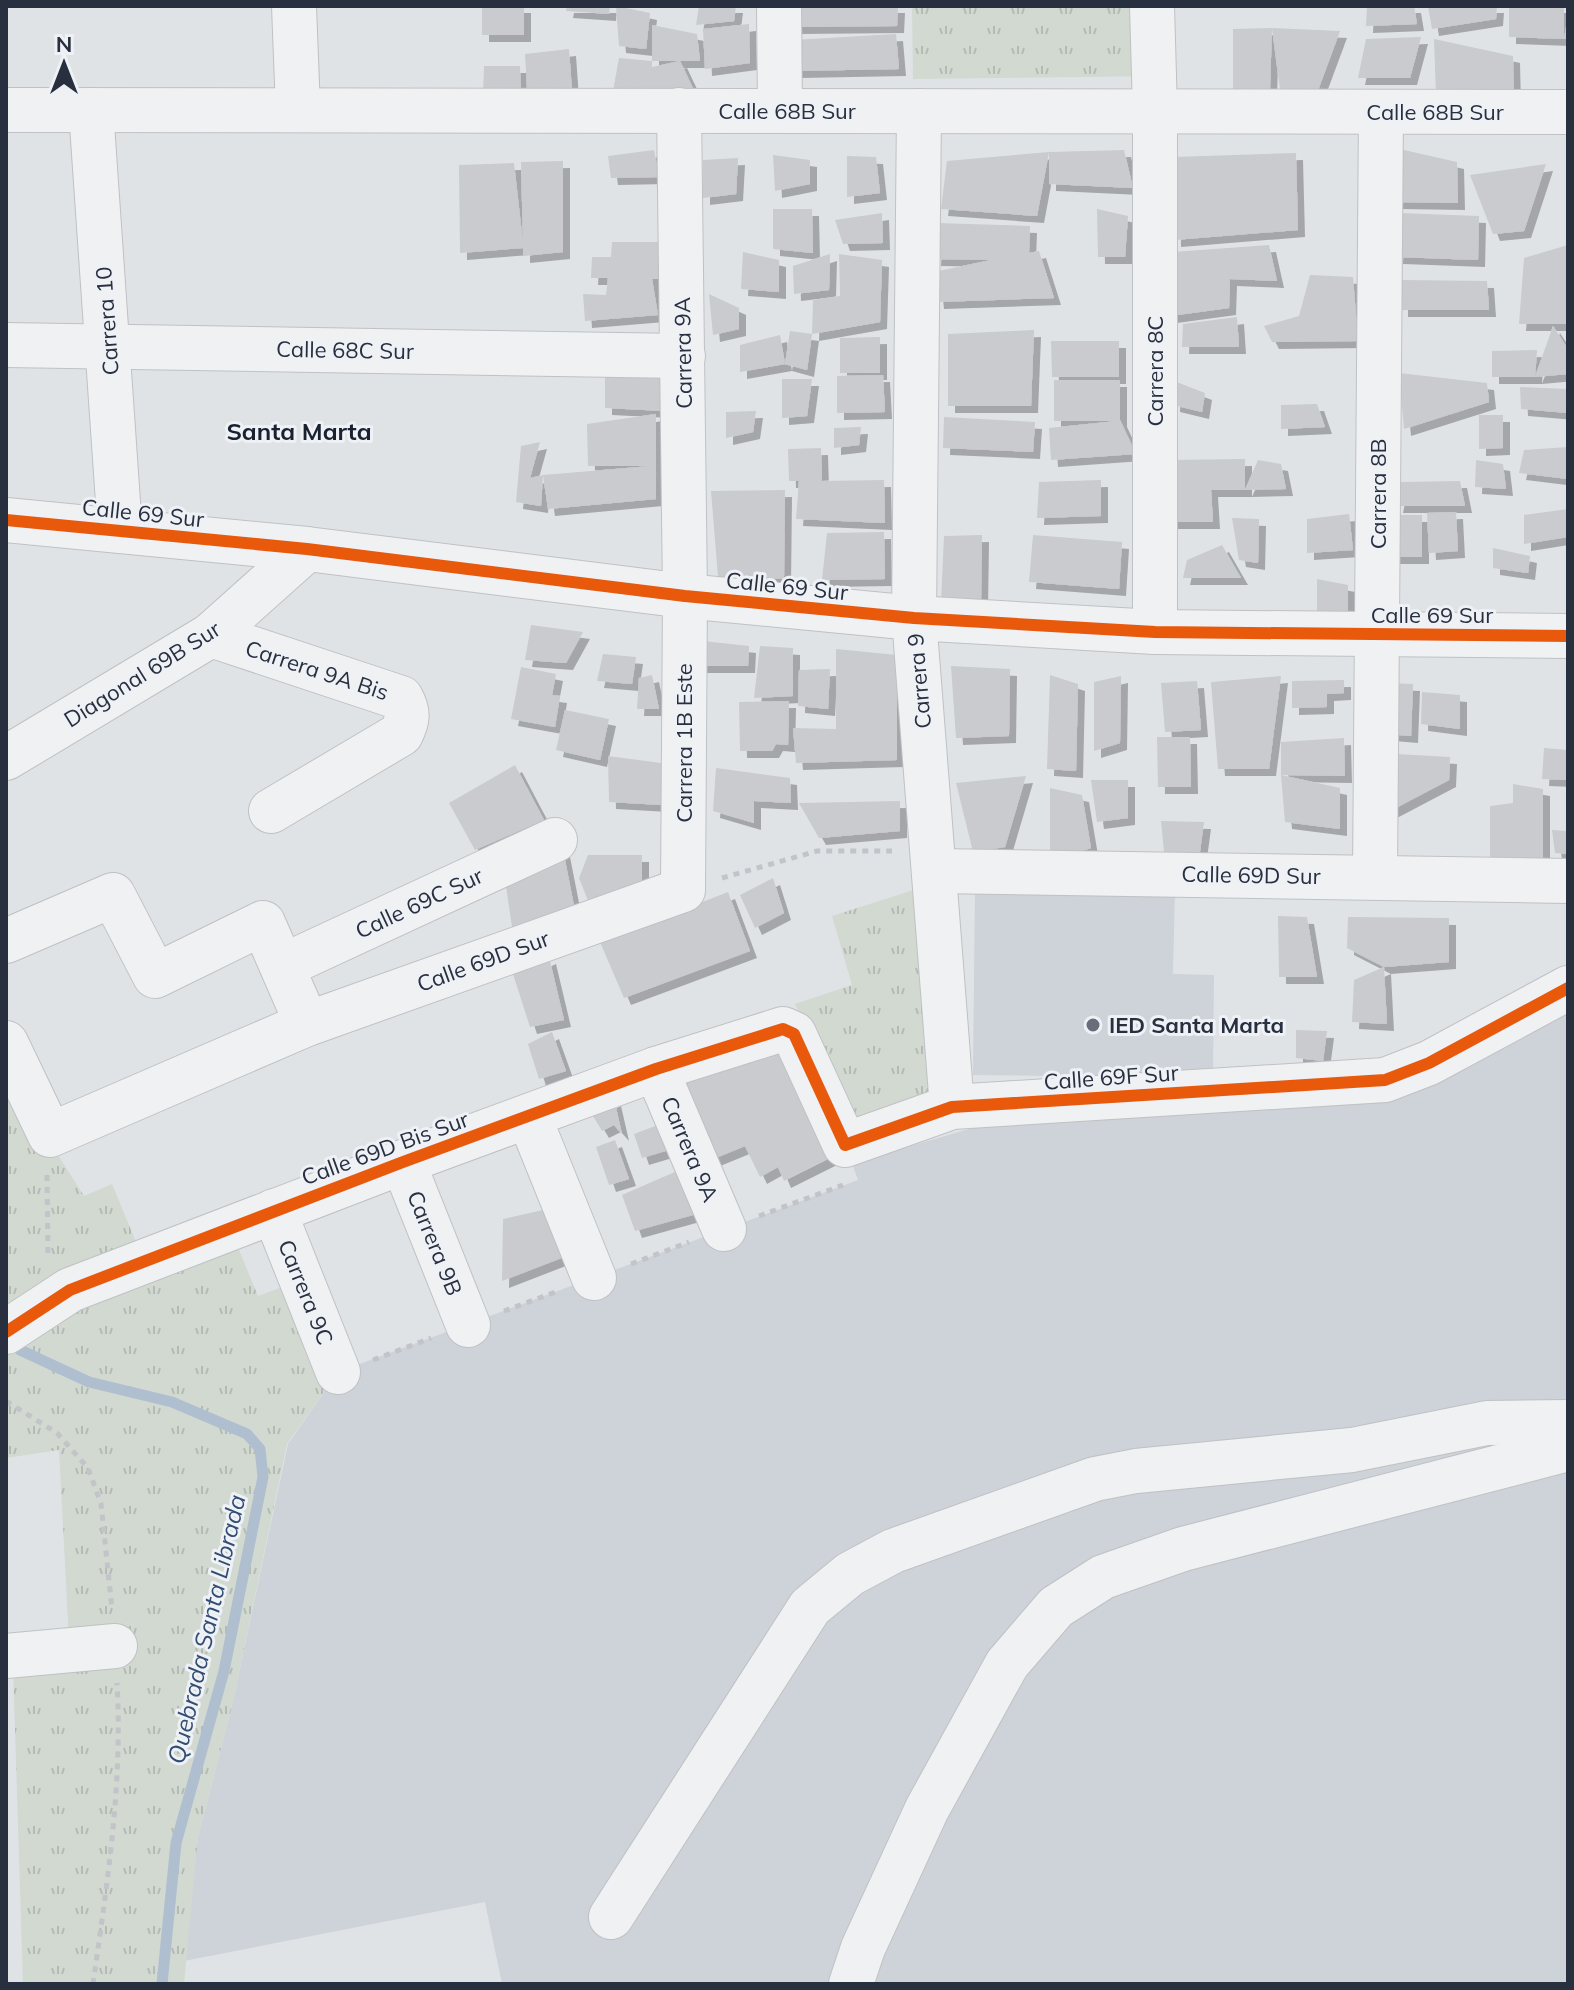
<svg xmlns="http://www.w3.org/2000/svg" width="1574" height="1990" viewBox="0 0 1574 1990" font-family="Mulish,sans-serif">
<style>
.built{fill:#ced2d9}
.grass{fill:url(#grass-tufts)}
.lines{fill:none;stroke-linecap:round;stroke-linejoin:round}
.stream{stroke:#afbfd0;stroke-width:11}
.building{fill:#c9cbce;filter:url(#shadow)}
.minor-casing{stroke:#bfc1c4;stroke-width:46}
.path{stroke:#c2c4c9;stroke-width:5;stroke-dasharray:6 6;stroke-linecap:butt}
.minor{stroke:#f0f1f2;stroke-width:44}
.cycleway-casing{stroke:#eef1f5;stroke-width:17}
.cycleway{stroke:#e8590c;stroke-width:12}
.poi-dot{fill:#686e79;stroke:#eef1f5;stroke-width:3}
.labels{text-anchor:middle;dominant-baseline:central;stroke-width:6;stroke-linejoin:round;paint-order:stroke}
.street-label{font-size:22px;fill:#282f3e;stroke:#eef1f5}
.poi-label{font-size:22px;font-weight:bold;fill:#282f3e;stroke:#eef1f5;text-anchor:start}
.neighbourhood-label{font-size:24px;font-weight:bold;fill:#1a212f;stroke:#eef1f5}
.water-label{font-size:24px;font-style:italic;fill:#324d72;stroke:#eef1f5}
</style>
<defs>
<pattern id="grass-tufts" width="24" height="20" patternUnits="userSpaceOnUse" patternTransform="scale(2)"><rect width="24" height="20" fill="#d1d9d1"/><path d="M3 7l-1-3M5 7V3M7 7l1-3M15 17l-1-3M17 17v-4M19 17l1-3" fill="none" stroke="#b3bbb4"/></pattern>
<filter id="shadow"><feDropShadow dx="7" dy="7" stdDeviation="0" flood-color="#0004"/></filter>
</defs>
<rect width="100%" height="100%" fill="#e0e3e6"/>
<g class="built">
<path d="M 975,887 L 1175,890 L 1173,974 L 1214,975 L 1213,1078 L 973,1075 Z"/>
<path d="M 1568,997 L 1568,1984 L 502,1984 L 485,1902 L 184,1961 L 198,1837 L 231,1710 L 288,1444 L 338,1372 L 858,1180 L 852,1163 L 976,1127 L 1398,1095 Z"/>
</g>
<g class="grass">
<path d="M 912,6 L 1162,6 L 1163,76 L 913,79 Z"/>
<path d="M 926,886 L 936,1093 L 853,1130 L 795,1004 L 852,985 L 832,916 Z"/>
<path d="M 6,1057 L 47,1138 L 84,1196 L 112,1184 L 150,1276 L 237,1245 L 258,1296 L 301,1280 L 338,1372 L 287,1444 L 231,1710 L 198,1837 L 184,1984 L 23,1984 L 13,1666 L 70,1659 L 59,1450 L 6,1458 Z"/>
</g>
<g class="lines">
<path class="stream" d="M 20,1350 L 89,1382 L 172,1402 L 247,1434 L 260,1449 L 263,1477 L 224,1671 L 176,1843 L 162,1984"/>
</g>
<g class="building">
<rect x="482" y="6" width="42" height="29"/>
<path d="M 567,6 L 610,6 L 609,14 L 566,11 Z"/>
<path d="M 616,6 L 650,13 L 646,49 L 619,46 Z"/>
<path d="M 699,6 L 736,6 L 734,21 L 696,25 Z"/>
<path d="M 793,6 L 898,6 L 897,26 L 793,27 Z"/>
<path d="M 1367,6 L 1414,6 L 1417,24 L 1366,26 Z"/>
<path d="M 1428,6 L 1497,6 L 1496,19 L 1432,29 Z"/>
<path d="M 1509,6 L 1564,6 L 1564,39 L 1566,27 L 1568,39 L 1564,39 L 1509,37 Z"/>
<path d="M 749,24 L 750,63 L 705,69 L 703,29 Z"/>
<path d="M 652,25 L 697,34 L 700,61 L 680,61 L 700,103 L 611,102 L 619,58 L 652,61 L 652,67 L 680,61 L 652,61 Z"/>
<path d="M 1272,28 L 1270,89 L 1233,89 L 1233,29 Z"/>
<path d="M 1272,28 L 1340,31 L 1317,93 L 1281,97 Z"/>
<path d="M 896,34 L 899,69 L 793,71 L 793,40 Z"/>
<path d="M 1421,37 L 1410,78 L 1358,78 L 1366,39 Z"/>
<path d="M 1434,39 L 1513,56 L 1514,98 L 1436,95 Z"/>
<path d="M 569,49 L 573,105 L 528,106 L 525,54 Z"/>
<path d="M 484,66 L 520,66 L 521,94 L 483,96 Z"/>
<path d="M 1395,148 L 1457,162 L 1458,203 L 1393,202 Z"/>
<path d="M 654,150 L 659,177 L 611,178 L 608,156 Z"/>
<path d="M 1124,150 L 1133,188 L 1049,184 L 1049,152 L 1037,216 L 941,209 L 947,161 L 1049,152 Z"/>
<path d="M 1296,153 L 1298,230 L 1174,240 L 1173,157 Z"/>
<path d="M 773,155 L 810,160 L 810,184 L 775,191 Z"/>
<path d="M 847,156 L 876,157 L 880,193 L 847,197 Z"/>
<path d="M 738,158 L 736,194 L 703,198 L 703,160 Z"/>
<path d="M 563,161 L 563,252 L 523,256 L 523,248 L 460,253 L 459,165 L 514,163 L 523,243 L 521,162 Z"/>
<path d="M 1546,164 L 1524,231 L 1493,234 L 1470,175 Z"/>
<path d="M 773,209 L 812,209 L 813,253 L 773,249 Z"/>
<path d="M 1097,209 L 1128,216 L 1125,257 L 1098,257 Z"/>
<path d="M 882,213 L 883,243 L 843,244 L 835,220 Z"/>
<path d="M 1398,213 L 1479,216 L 1478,260 L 1396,257 Z"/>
<path d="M 936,223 L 1030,226 L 1029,253 L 1039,251 L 1054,298 L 937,302 L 934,272 L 991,260 L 934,259 Z"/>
<path d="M 612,242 L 663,242 L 663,279 L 652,279 L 658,315 L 585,321 L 583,294 L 606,295 L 608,278 L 591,278 L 592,257 L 611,257 Z"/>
<path d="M 1269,245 L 1277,281 L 1230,279 L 1229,308 L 1170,316 L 1173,252 Z"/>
<path d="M 1568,245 L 1568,324 L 1519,324 L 1524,258 Z"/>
<path d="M 743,252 L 779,260 L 779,292 L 741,289 Z"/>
<path d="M 830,254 L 829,290 L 794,294 L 793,266 Z"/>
<path d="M 839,254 L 882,260 L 880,322 L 812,334 L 813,300 L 840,296 Z"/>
<path d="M 1310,275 L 1353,277 L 1358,341 L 1272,342 L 1264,326 L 1299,316 Z"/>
<path d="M 1401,280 L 1487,281 L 1489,310 L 1401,310 Z"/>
<path d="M 709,294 L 739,308 L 739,329 L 713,335 Z"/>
<path d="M 1237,317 L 1239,347 L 1182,347 L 1183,324 Z"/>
<path d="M 1553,326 L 1568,349 L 1568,374 L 1535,377 Z"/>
<path d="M 1034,330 L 1031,406 L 948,406 L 948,334 Z"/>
<path d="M 790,331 L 812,334 L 807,370 L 785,364 Z"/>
<path d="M 780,335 L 785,364 L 740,372 L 740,345 Z"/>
<path d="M 880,337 L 880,373 L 840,373 L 840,338 Z"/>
<path d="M 1051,341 L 1119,341 L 1119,377 L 1052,377 Z"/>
<path d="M 1537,350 L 1535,377 L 1492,377 L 1492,351 Z"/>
<path d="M 605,373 L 662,377 L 664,411 L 605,408 Z"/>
<path d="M 1399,373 L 1487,383 L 1489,402 L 1404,429 Z"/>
<path d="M 883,375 L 885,412 L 837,413 L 837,376 Z"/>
<path d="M 782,379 L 812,379 L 807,416 L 782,418 Z"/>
<path d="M 1054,380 L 1120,380 L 1120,420 L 1136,454 L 1051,460 L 1049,428 L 1117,421 L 1054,421 Z"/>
<path d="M 1174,381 L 1205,393 L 1202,412 L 1173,405 Z"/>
<path d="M 1520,387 L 1568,389 L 1568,413 L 1521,409 Z"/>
<path d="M 1317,404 L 1325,427 L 1281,429 L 1281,405 Z"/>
<path d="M 756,411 L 753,432 L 726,438 L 726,412 Z"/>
<path d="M 656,414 L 656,499 L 548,509 L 543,475 L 651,466 L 588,466 L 587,424 Z"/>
<path d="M 1479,415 L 1503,415 L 1503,448 L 1479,449 Z"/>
<path d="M 944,417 L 1035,422 L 1033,452 L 943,448 Z"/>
<path d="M 861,427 L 859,445 L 834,448 L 834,428 Z"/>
<path d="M 540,442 L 530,478 L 543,475 L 541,506 L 516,502 L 521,446 Z"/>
<path d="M 1568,447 L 1568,479 L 1519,473 L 1524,450 Z"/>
<path d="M 821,448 L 822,481 L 884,480 L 885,523 L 796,519 L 799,481 L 789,481 L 788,449 Z"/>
<path d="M 1245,459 L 1245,490 L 1211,490 L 1213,522 L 1166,522 L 1168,460 Z"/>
<path d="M 1258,460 L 1281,464 L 1286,489 L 1245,490 Z"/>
<path d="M 1476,460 L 1503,464 L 1506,489 L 1475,487 Z"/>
<path d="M 1101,480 L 1101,516 L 1037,518 L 1039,482 Z"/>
<path d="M 1460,481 L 1465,506 L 1396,506 L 1401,482 Z"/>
<path d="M 785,490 L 784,579 L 718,577 L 711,491 Z"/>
<path d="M 1568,509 L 1568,537 L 1524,544 L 1524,515 Z"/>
<path d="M 1456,512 L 1458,551 L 1429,553 L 1427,513 Z"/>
<path d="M 1349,514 L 1353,550 L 1307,553 L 1307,519 Z"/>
<rect x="1391" y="515" width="31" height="42"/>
<path d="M 1232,518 L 1259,519 L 1258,563 L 1239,560 Z"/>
<path d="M 884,532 L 885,579 L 822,580 L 827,533 Z"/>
<path d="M 982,535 L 981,602 L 941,603 L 944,536 Z"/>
<path d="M 1033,535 L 1122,542 L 1119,589 L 1029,582 Z"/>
<path d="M 1222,545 L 1241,578 L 1183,578 L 1187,560 Z"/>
<path d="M 1493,548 L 1530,556 L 1528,573 L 1493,568 Z"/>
<path d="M 1317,579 L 1348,585 L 1348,617 L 1317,611 Z"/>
<path d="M 531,625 L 583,632 L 566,663 L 525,660 Z"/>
<path d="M 694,640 L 749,646 L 748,666 L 689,666 Z"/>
<path d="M 760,646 L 793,648 L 793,696 L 754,698 Z"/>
<path d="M 836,649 L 897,655 L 897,760 L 796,763 L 793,728 L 836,729 Z"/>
<path d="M 603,654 L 636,657 L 632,684 L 597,681 Z"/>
<path d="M 951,666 L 1010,669 L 1009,736 L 956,738 Z"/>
<path d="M 521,667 L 556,674 L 552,695 L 560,696 L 555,727 L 511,719 Z"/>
<path d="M 830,669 L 828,709 L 798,706 L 799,670 Z"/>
<path d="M 652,675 L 659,709 L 637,709 L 639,678 Z"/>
<path d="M 1050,675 L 1078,684 L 1076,771 L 1047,769 Z"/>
<path d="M 1121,676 L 1120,743 L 1094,751 L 1094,682 Z"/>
<path d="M 1281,676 L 1269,769 L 1218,769 L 1211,682 Z"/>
<path d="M 1344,680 L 1344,693 L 1327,694 L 1327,707 L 1292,708 L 1292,681 Z"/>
<path d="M 1197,681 L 1201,730 L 1165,732 L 1161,683 Z"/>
<path d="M 1390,683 L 1413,684 L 1411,736 L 1387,734 Z"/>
<path d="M 1422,692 L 1460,695 L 1460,729 L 1421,724 Z"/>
<path d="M 789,701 L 788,745 L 776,744 L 772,751 L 740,751 L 739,702 Z"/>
<path d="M 565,710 L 609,719 L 600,760 L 556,750 Z"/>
<path d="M 1157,737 L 1190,737 L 1191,787 L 1158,787 Z"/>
<path d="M 1344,738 L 1345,776 L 1281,775 L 1281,742 Z"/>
<path d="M 1544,748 L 1568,750 L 1566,780 L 1542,779 Z"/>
<path d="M 1396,754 L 1450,757 L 1449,780 L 1390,811 Z"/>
<path d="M 608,756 L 661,763 L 662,805 L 609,802 Z"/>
<path d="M 515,765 L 544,820 L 475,850 L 449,803 Z"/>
<path d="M 716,768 L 790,778 L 791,803 L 754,801 L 754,823 L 713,811 Z"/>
<path d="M 1281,775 L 1340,788 L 1340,829 L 1285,822 Z"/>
<path d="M 1026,776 L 1005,847 L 973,852 L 956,783 Z"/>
<path d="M 1091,780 L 1128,780 L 1128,818 L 1097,822 Z"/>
<path d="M 1513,784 L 1543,789 L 1543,859 L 1490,859 L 1490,806 L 1513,803 Z"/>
<path d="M 1050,788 L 1082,795 L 1091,848 L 1050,861 Z"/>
<path d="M 900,801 L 900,831 L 819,838 L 799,803 Z"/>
<path d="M 1161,821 L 1204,822 L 1198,866 L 1165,862 Z"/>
<path d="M 1552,830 L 1568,831 L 1568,854 L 1555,853 Z"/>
<path d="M 563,850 L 575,911 L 512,927 L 504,873 Z"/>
<path d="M 588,855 L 642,855 L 642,882 L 589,903 L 579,878 Z"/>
<path d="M 773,878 L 784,913 L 755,928 L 740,895 Z"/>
<path d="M 728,892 L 750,951 L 624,998 L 600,942 Z"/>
<path d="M 1278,916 L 1307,917 L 1317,977 L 1279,977 Z"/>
<path d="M 1348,917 L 1449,918 L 1449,962 L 1384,967 L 1387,1024 L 1352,1022 L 1354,980 L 1384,967 L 1347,948 Z"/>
<path d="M 549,957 L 564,1020 L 530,1027 L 513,974 Z"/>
<path d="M 1296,1030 L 1327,1031 L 1323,1061 L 1296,1058 Z"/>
<path d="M 552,1032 L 566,1071 L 539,1079 L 528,1044 Z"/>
<path d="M 780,1043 L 830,1158 L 784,1181 L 778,1167 L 760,1177 L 745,1146 L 706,1162 L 669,1069 Z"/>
<path d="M 614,1099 L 622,1134 L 614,1125 L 602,1131 L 590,1111 Z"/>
<path d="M 658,1125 L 672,1149 L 642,1158 L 634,1134 Z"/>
<path d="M 615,1140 L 629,1179 L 609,1185 L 596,1147 Z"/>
<path d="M 677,1171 L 700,1213 L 635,1231 L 622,1195 Z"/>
<path d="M 543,1210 L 564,1257 L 502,1281 L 503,1219 Z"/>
</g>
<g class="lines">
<defs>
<g id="minor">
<path d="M 294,6 L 298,110"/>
<path d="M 779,6 L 780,111"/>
<path d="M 1152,6 L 1155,111 L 1155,632"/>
<path d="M 6,110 L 1568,112"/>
<path d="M 91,110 L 120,531"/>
<path d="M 919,111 L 914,618 L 952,1107"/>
<path d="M 6,345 L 683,356"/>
<path d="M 6,520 L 307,549 L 685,596 L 914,618 L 1155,632 L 1568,636"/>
<path d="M 211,635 L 401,698 C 409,712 408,720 401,734 L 271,811"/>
<path d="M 6,758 L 211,635 L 307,549"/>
<path d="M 934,871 L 1568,881"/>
<path d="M 1375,877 L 1381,112"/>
<path d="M 6,941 L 113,895 L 155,976 L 263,923 L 307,1024"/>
<path d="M 283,966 L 555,840"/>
<path d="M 6,1043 L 50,1135 L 307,1024 L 683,890 L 685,596 L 679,110"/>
<path d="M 656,1069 L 724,1229"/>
<path d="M 529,1117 L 594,1278"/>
<path d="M 403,1162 L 468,1325"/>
<path d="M 274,1211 L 338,1372"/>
<path d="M 6,1332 L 70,1290 L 403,1162 L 656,1069 L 783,1029 L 794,1034 L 845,1145 L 952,1107 L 1385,1080 L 1429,1063 L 1568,988"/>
<path d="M 6,1656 L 115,1646"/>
<path d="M 611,1917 L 810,1607 L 850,1574 L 893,1551 L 1095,1479 L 1136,1471 L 1352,1450 L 1487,1423 L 1568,1422"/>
<path d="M 851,1984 L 863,1948 L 927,1809 L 1007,1664 L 1056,1607 L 1103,1577 L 1183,1549 L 1568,1449"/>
</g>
</defs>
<use href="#minor" class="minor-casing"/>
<g class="path">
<path d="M 722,878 L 817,851 L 892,851"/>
<path d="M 47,1175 L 48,1257"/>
<path d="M 759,1216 L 843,1185"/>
<path d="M 631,1264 L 689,1242"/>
<path d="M 504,1311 L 558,1291"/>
<path d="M 373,1360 L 431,1338"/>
<path d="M 6,1401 L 57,1433 L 88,1468 L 101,1504 L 112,1609"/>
<path d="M 93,1984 C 107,1885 123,1782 117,1683"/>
</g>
<use href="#minor" class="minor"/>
<defs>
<g id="cycleway">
<path d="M 6,520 L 307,549 L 685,596 L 914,618 L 1155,632 L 1568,636"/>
<path d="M 6,1332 L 70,1290 L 403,1162 L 656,1069 L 783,1029 L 794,1034 L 845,1145 L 952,1107 L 1385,1080 L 1429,1063 L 1568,988"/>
</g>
</defs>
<use href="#cycleway" class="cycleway-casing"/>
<use href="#cycleway" class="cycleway"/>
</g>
<circle class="poi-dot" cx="1093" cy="1025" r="8"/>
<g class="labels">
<g class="street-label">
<text x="787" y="111">Calle 68B Sur</text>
<text x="1435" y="112">Calle 68B Sur</text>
<text transform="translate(107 321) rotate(-94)">Carrera 10</text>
<text transform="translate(345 350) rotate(1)">Calle 68C Sur</text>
<text transform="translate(683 353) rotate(-91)">Carrera 9A</text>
<text transform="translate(1155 371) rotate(-90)">Carrera 8C</text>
<text transform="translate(1378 494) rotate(-90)">Carrera 8B</text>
<text transform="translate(143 513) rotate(6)">Calle 69 Sur</text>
<text transform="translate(787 586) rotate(6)">Calle 69 Sur</text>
<text x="1432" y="615">Calle 69 Sur</text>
<text transform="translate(317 670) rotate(18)">Carrera 9A Bis</text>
<text transform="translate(142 674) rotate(-32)">Diagonal 69B Sur</text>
<text transform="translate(919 681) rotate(-95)">Carrera 9</text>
<text transform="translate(684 743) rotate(-90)">Carrera 1B Este</text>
<text transform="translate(1251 875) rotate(1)">Calle 69D Sur</text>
<text transform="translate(419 903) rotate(-25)">Calle 69C Sur</text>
<text transform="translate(483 961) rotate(-20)">Calle 69D Sur</text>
<text transform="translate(1111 1077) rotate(-4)">Calle 69F Sur</text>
<text transform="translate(385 1148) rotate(-20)">Calle 69D Bis Sur</text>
<text transform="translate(690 1149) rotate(67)">Carrera 9A</text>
<text transform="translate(435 1243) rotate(68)">Carrera 9B</text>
<text transform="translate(306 1292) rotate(68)">Carrera 9C</text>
</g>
<g class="poi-label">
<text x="1109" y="1025">IED Santa Marta</text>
</g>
<g class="neighbourhood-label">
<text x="299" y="431">Santa Marta</text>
</g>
<g class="water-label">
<text transform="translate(206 1629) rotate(-77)">Quebrada Santa Librada</text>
</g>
</g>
<rect width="1574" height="1990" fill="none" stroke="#282f3e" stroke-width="16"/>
<g transform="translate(64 64)" stroke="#eef1f5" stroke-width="6" paint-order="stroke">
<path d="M0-6L14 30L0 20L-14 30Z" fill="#282f3e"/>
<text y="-12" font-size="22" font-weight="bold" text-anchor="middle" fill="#282f3e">N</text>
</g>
</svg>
